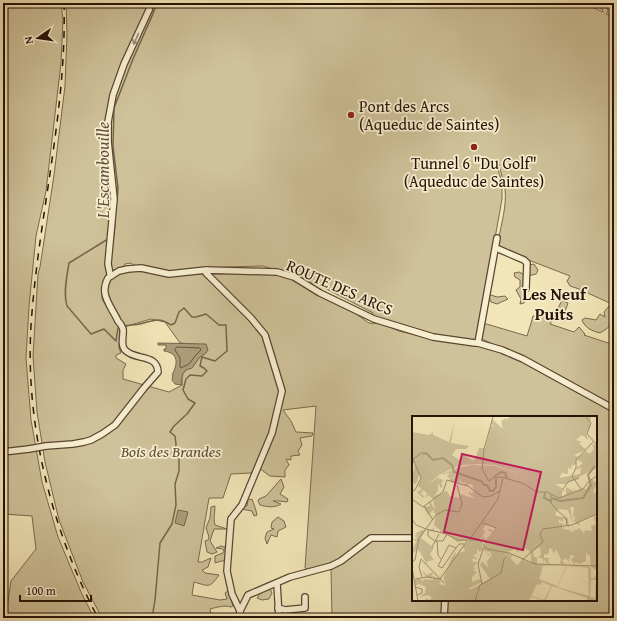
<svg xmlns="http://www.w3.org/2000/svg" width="617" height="621" viewBox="0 0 617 621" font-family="'Gentium Book Plus',serif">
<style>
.green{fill:#cfc199;stroke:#7a694e;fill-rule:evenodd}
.water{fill:#ac9d7a;stroke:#76654b}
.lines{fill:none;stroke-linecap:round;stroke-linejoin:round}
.shore{stroke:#68573f;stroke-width:1}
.stream{stroke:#76654b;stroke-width:1.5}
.minor-casing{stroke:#584631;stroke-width:8}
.minor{stroke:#f7eed0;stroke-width:5.5}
.rail{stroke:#251104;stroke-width:1.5;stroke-dasharray:7 7;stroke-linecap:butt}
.minor-bridge-casing{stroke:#584631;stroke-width:8;stroke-linecap:butt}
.minor-bridge{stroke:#f7eed0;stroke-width:5.5}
.oneway{stroke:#988b74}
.poi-dot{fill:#8f2418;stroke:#f7eed0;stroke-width:1.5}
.labels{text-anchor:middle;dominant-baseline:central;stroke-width:3.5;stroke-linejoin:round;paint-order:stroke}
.poi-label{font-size:16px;fill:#251104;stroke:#f7eed0;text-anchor:start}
.street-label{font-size:16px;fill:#251104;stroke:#f7eed0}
.park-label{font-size:16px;font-style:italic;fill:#604f38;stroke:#f7eed0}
.water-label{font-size:17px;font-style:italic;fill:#625039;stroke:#f7eed0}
.neighbourhood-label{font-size:17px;font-weight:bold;fill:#251104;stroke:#f7eed0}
.inset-river{fill:none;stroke:#ac9d7a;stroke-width:2}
.inset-road{fill:none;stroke:#a0906f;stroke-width:1}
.view{fill:#c2185b;fill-opacity:0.15;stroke:#c2185b;stroke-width:2}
.inset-edge{fill:none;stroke:#251104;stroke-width:2}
</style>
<rect width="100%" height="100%" fill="#f2e5b7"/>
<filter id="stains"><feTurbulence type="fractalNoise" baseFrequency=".005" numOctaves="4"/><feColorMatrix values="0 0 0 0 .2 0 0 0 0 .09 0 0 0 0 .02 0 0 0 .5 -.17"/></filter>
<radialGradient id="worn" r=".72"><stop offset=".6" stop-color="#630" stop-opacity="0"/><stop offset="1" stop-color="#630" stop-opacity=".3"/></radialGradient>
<g class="green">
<path d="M 3,3 L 61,3 L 63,20 L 61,63 L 46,191 L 36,236 L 29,306 L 26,358 L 31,420 L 42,482 L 58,537 L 81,592 L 94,618 L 13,618 L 6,614 L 11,581 L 36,549 L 32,516 L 3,514 Z"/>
<path d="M 66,3 L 590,3 L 591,5 L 590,6 L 603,12 L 602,9 L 595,6 L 593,3 L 607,4 L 608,12 L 606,14 L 614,17 L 614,305 L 579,289 L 570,286 L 567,281 L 570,276 L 500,249 L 498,247 L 498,242 C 501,225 507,206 505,189 C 504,180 500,172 499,164 L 498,170 C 502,179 502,188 502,199 L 477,338 L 475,341 L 433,337 L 371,316 L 373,313 L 317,284 L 302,282 L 349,309 L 369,323 L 382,324 L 399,331 L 436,340 L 477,344 L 520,357 L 482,339 L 481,334 L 483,323 L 527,336 L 532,320 L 533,316 C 540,314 547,314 552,321 L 550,324 L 574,332 L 579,327 L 585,334 L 584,335 L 614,345 L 614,618 L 446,618 L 448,600 L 596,600 L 596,417 L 413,417 L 413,537 L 367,536 L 364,542 L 339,560 L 330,565 L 308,570 L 305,568 L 316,406 L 283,410 L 291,421 L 296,432 L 313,433 L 312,436 L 300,438 L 302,445 L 298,451 L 300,455 L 291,456 L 291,460 L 286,459 L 289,465 L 285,470 L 285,477 L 270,476 L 259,468 L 251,473 L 231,474 L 223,498 L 209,498 L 198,562 L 202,562 L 211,558 L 208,567 L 202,570 L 205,573 L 219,575 C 209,589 209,586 194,582 L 192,595 L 220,600 L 227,599 L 225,593 L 228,591 L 230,595 L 233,606 L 231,607 C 224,605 218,607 210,609 L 211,614 L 216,616 L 217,618 L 102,618 L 83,582 L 59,520 L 45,462 L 37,412 L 33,356 L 38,274 L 40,267 L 54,175 L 65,86 L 67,34 ZM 131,263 L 135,266 L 147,266 L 170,271 L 227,267 L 263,266 L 284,273 L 263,270 L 223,274 L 185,274 L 139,271 L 125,271 L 113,277 L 108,281 L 106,288 L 108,299 L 114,310 L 109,310 L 102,299 L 103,284 L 110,269 C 117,272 121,269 125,264 ZM 151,319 L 165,322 L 180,343 L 206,345 L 192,367 L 186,370 L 182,375 L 182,385 L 169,392 L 123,379 L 123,370 L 126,364 L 116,358 L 116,355 L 121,353 L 119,348 L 120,331 L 124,327 Z"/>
<path d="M 534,264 L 538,270 L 536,274 L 528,276 L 525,281 L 525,295 L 523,298 L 526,299 L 524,303 L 520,304 L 521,299 L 516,290 L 520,287 L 520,280 L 515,277 L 514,273 L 519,272 L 523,274 L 529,265 Z"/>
<path d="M 491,295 L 497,297 L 505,296 L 508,299 L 497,304 L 491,302 L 489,297 Z"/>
<path d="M 562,300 L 568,303 L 563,317 L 561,318 L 555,315 Z"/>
<path d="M 610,305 L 611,309 L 614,312 C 614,324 610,327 600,333 C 592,331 585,328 582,320 L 585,318 L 596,320 L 600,314 L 605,317 L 604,312 Z"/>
<path d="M 281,479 L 284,487 L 280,494 L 288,499 L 287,502 L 279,501 L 273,501 L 281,504 C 275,508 267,507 260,505 L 258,501 L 259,499 L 266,496 Z"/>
<path d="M 252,499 C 254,505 256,509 257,515 L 254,516 L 252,511 L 241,509 L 242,507 L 247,506 L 248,500 Z"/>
<path d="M 215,506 C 215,513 213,518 215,525 L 227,529 L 214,529 L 210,541 L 217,552 L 212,554 L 207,552 L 205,541 L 208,540 L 209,537 L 206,528 L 210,518 L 211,507 Z"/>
<path d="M 278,517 L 284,521 L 286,527 L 278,531 L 277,537 L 271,535 L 267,544 L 265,538 L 267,532 L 274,529 L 271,528 L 272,522 Z"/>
<path d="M 380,540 L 413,540 L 413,600 L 444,600 L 443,618 L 332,618 L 331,569 L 341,563 L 370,542 Z"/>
<path d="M 221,546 L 225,547 L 226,558 L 224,561 L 221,561 L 215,563 L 215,556 L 223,553 L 224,551 L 223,549 L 216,548 Z"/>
<path d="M 270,589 L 272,593 L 269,599 L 262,600 L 257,598 C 260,593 263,590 270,589 Z"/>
</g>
<g class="water">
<path d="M 158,343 L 206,344 L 208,350 L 206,353 L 200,357 L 192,368 L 186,370 L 182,375 L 183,375 L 181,380 L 182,385 L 175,384 L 172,380 L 173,375 L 172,375 C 178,364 179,353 164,351 L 164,349 L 166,349 L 166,345 L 158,345 Z"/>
<path d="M 178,510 L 188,512 L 184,526 L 175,523 Z"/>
</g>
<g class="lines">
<path class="shore" d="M 177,347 L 200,348 L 201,350 L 196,355 L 189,364 L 181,368 L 180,366 L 180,358 L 175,350 Z"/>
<g class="stream">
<path d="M 117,200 L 118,188 L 113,146 L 114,108 L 133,59 L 152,16 L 157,3"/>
<path d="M 112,237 L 114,236 L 116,206"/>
<path d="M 108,239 L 69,263 C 67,275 63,294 67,306 L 91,334 L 104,329 L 116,341 L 118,328 L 120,327"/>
<path d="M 124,326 C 129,325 135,325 140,324 C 154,321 158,316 171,325 L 175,323 L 179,312 L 184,308 L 192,317 L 196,317 L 206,314 L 219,325 L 226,325 L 227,351 L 215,361 L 202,357 L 200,366 L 204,368 L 207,371 L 202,376 L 190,375 L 186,379 L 183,390 L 188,399 L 195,403 L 187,414 L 174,426 L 170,432 L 175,436 L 176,444 L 175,452 L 179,459 L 179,471 L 175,484 L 176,505 L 172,524 L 160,543 L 158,566 L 155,600 L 152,618"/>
</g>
<defs>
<g id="minor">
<path d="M 496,248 L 524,260 L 527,263 L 526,288"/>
<path d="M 206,270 L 206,273 L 251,318 L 265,335 L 282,391 L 272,433 L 242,505 L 231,519 L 227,571 L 232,594 L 240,611 L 239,618"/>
<path d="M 111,276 L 110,274 L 108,264 L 114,199 L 108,141 L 108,122 L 113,95 L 124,64 L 149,10 L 150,3"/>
<path d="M 478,343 L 497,238"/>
<path d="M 46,446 L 73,444 L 84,442 L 91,440 L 102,434 L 115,425 L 144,388 L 158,372 C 157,353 135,361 125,350 C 120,345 124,335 123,329 C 122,326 120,323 118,321 C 114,312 106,302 105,293 C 104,288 106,282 108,278 L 119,271 L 128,269 L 141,268 L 169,274 L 206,270 L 277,272 L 294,277 L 320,293 L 374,319 L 433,337 L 475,343 L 478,343 L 502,350 L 523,359 L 614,409"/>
<path d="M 3,452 L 29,449"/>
<path d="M 277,583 L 279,618"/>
<path d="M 278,608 L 285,610 L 305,608 L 305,597"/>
<path d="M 240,611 L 248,595 L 290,577 L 331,566 L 341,561 L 371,538 L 413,538"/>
<path d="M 444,618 L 445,600"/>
</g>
</defs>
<use href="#minor" class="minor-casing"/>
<use href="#minor" class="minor"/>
<path class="rail" d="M 64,3 C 67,112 38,218 31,326 C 25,425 52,531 98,618"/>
<defs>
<path id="minor-bridge" d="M 29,449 L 46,446"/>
</defs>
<use href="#minor-bridge" class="minor-bridge-casing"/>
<use href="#minor-bridge" class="minor-bridge"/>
</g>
<defs><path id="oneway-shaft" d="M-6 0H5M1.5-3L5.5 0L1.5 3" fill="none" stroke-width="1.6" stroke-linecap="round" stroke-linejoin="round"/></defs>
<use class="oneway" href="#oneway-shaft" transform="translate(136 39) rotate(114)"/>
<g class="poi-dot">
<circle cx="351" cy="115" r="4"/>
<circle cx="474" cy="147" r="4"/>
</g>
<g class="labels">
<g class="poi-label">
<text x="359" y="106">Pont des Arcs<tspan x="359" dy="18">(Aqueduc de Saintes)</tspan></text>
<text x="474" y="163" text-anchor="middle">Tunnel 6 "Du Golf"<tspan x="474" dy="18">(Aqueduc de Saintes)</tspan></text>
</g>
<g class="street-label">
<text transform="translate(340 287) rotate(24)">ROUTE DES ARCS</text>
</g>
<g class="park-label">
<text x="171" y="451">Bois des Brandes</text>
</g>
<g class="water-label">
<text transform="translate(102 170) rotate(-90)">L'Escambouille</text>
</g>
<g class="neighbourhood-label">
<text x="554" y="293">Les Neuf<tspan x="554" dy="20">Puits</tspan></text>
</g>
</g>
<g transform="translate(412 416)">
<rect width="185" height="185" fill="#f2e5b7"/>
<path d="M 98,0 L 173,0 L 177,4 L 174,0 L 179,0 L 178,12 L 174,17 L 176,24 L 170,19 L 164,24 L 170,26 L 167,27 L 174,34 L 162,39 L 167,41 L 174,35 L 177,38 L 181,35 L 178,31 L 181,34 L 182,33 L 180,28 L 185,29 L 185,49 L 183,50 L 185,52 L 153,68 L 143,68 L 153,74 L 150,76 L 150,81 L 154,79 L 154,71 L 163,76 L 161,71 L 164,75 L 172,72 L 174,74 L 179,63 L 185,67 L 181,77 L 185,76 L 185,98 L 182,99 L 185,105 L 185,150 L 183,154 L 179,150 L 178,140 L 174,137 L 174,145 L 167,148 L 164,146 L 161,149 L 162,145 L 160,146 L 159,143 L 163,140 L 158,139 L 158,143 L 156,143 L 159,149 L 154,142 L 150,145 L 154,149 L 148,147 L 149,143 L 144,133 L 142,138 L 139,132 L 137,133 L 137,139 L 136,136 L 135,139 L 132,138 L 132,142 L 139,142 L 136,143 L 137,149 L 179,151 L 179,162 L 182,163 L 182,159 L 185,163 L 185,185 L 175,185 L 175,182 L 140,170 L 133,185 L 119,181 L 116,185 L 13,185 L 14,182 L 17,184 L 20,182 L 17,179 L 8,181 L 13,177 L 14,171 L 7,168 L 3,170 L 3,164 L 7,162 L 11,165 L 12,163 L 21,164 L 22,162 L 14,161 L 10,155 L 15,159 L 21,156 L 20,160 L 29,165 L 27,168 L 33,170 L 32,161 L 40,141 L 44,136 L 43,142 L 49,132 L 48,137 L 53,135 L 51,131 L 57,124 L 45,126 L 34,117 L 16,115 L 22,112 L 22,115 L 28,116 L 28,114 L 22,109 L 24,99 L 21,94 L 16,99 L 12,91 L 18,90 L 16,86 L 18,85 L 23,94 L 21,83 L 16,79 L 13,82 L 15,77 L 11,74 L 9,78 L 12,80 L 11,82 L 5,76 L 10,73 L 6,70 L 9,62 L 7,58 L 5,66 L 3,68 L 0,65 L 3,47 L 0,47 L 0,16 L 17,19 L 21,16 L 21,19 L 37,26 L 42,8 L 39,27 L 57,30 L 54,33 L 44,33 L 40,39 L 47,44 L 51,39 L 62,45 L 67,32 L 73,32 L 79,10 L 82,11 L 79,7 L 80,3 L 91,13 L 89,5 L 94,2 L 95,4 ZM 164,43 L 171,47 L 164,52 L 165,54 L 169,51 L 168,58 L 147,62 L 150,57 L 156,58 L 156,50 L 157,53 L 160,52 L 159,50 L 164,48 ZM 67,48 L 83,49 L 119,62 L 83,50 L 61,49 L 45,52 L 29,59 L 38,57 L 35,61 L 40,63 L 44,57 L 41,63 L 38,62 L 37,65 L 43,68 L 45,65 L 47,68 L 48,63 L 50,67 L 54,66 L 52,69 L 60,68 L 62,75 L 60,78 L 57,75 L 57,78 L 64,83 L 48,78 L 47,82 L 38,80 L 35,75 L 22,80 L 26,75 L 26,67 L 29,72 L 31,70 L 29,68 L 31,64 L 26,62 L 28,60 L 14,70 L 27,59 L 39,53 L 52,49 ZM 158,91 L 162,91 L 161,102 L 164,100 L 162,105 L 168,110 L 167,106 L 181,99 L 184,108 L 179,110 L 180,115 L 173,114 L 172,117 L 167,112 L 163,115 L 161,110 L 162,115 L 158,116 L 160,109 L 158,114 L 151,113 L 152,110 L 150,113 L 150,109 L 154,109 L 148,107 L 148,109 L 146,103 L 151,106 L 151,103 L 154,104 L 157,113 L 156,102 L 144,100 L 144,98 L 142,100 L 146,93 L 156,94 L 161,108 ZM 74,108 L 83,112 L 80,116 L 79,113 L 75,113 L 80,117 L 73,124 L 71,120 L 69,122 L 72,125 L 72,133 L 67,124 L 73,116 L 71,113 ZM 128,131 L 129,139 L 126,141 L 131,143 L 131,148 L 132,143 L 136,149 L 125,149 L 125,141 L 122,141 L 121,135 ZM 112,132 L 119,136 L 119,147 L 110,144 L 105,149 L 99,143 L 99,146 L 99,140 L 102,139 L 99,138 L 92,143 L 95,136 L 103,133 L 105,136 ZM 65,133 L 68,136 L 71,133 L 77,140 L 78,139 L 73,135 L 78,136 L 80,139 L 75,145 L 76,152 L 70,145 L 69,148 L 66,146 L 78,163 L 58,174 L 57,172 L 70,166 L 68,163 L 60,166 L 60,161 L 65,156 L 61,154 L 64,152 L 61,151 L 66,146 L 61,146 L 60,142 L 66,144 L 61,139 L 65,138 ZM 146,149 L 154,150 L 145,170 L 127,163 L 131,150 ZM 155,150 L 176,152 L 177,180 L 145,171 ZM 179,164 L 184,164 L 183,182 L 178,181 ZM 130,166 L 139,170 L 132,184 L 119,180 L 125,168 L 128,169 ZM 10,114 L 14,114 L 9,122 L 22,132 L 18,138 L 22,144 L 17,145 L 18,143 L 15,147 L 15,149 L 8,136 L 4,133 L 3,137 L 0,134 L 4,126 L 0,121 L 2,123 L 6,122 L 2,120 L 6,118 L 2,118 Z" fill="#cfc199" fill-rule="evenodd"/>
<path class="inset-river" d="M 11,38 L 14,37 L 21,44 L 31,42 L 40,49 L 42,56 L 69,65 L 72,69 L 75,69 L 78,75 L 81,75 L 84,71 L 84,63M 82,61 L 89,56 L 93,57 L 95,62M 133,77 L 132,82 L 139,85M 140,82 L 148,85 L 171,82 L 179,69 L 176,59 L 183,50"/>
<path class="inset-road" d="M 173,0 L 179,7 L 175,18 L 185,29M 81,1 L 72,33 L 70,53 L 77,65 L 81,62 L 89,61 L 110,67 L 125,76 L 135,76 L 147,82 L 171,73 L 177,65 L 185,60M 151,73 L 156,66 L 167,62M 169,73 L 160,60 L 164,52 L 164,44 L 181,26M 0,75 L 3,74 L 9,62 L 1,43 L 11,36M 139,79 L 139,87 L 146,95M 0,83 L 11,91 L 31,76 L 35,64 L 56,70 L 71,81 L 79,80 L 88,75M 12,90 L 21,104M 148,97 L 146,95 L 154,102 L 155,109M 0,103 L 4,109 L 14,113 L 34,118 L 46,124 L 67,124 L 75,133 L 97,137 L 123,148 L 185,150M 71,107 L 84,112M 16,113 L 16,120 L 23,125 L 31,125 L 35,118M 58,123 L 86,83 L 91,62M 25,125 L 26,139 L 29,143M 20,131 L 27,118M 44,132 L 37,129 L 26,150 L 30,152 L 44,132 L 47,128 L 52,128M 110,144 L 131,126 L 128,118 L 131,113 L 160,109 L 185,98M 0,146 L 3,144 L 7,122 L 24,99 L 33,94 L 47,96 L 50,88 L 45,69M 0,152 L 6,185M 10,161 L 7,151 L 9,143 L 32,167M 3,163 L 15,161 L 28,163 L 55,125M 70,168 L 66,148 L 72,131M 3,171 L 10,173 L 10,177 L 5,179M 63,185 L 68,169 L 89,157 L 92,143 L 97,137"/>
<path class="view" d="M 50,38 L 129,56 L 111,134 L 32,116 Z"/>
<rect width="185" height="185" class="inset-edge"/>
</g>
<rect width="617" height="621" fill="none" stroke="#f2e5b7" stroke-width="16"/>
<rect x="4" y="4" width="609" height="613" fill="none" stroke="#251104" stroke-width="2"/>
<rect x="8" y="8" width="601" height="605" fill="none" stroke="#251104"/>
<g transform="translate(38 38) rotate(257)" stroke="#f7eed0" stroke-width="3" paint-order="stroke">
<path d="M0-3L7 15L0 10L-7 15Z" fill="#251104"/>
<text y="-6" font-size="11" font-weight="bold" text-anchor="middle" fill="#251104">N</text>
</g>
<path d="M20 595v6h71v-6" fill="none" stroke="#251104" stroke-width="2"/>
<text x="26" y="595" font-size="12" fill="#251104" stroke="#f7eed0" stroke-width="3" paint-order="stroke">100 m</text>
<rect width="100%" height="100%" filter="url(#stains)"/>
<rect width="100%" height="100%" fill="url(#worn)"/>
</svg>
